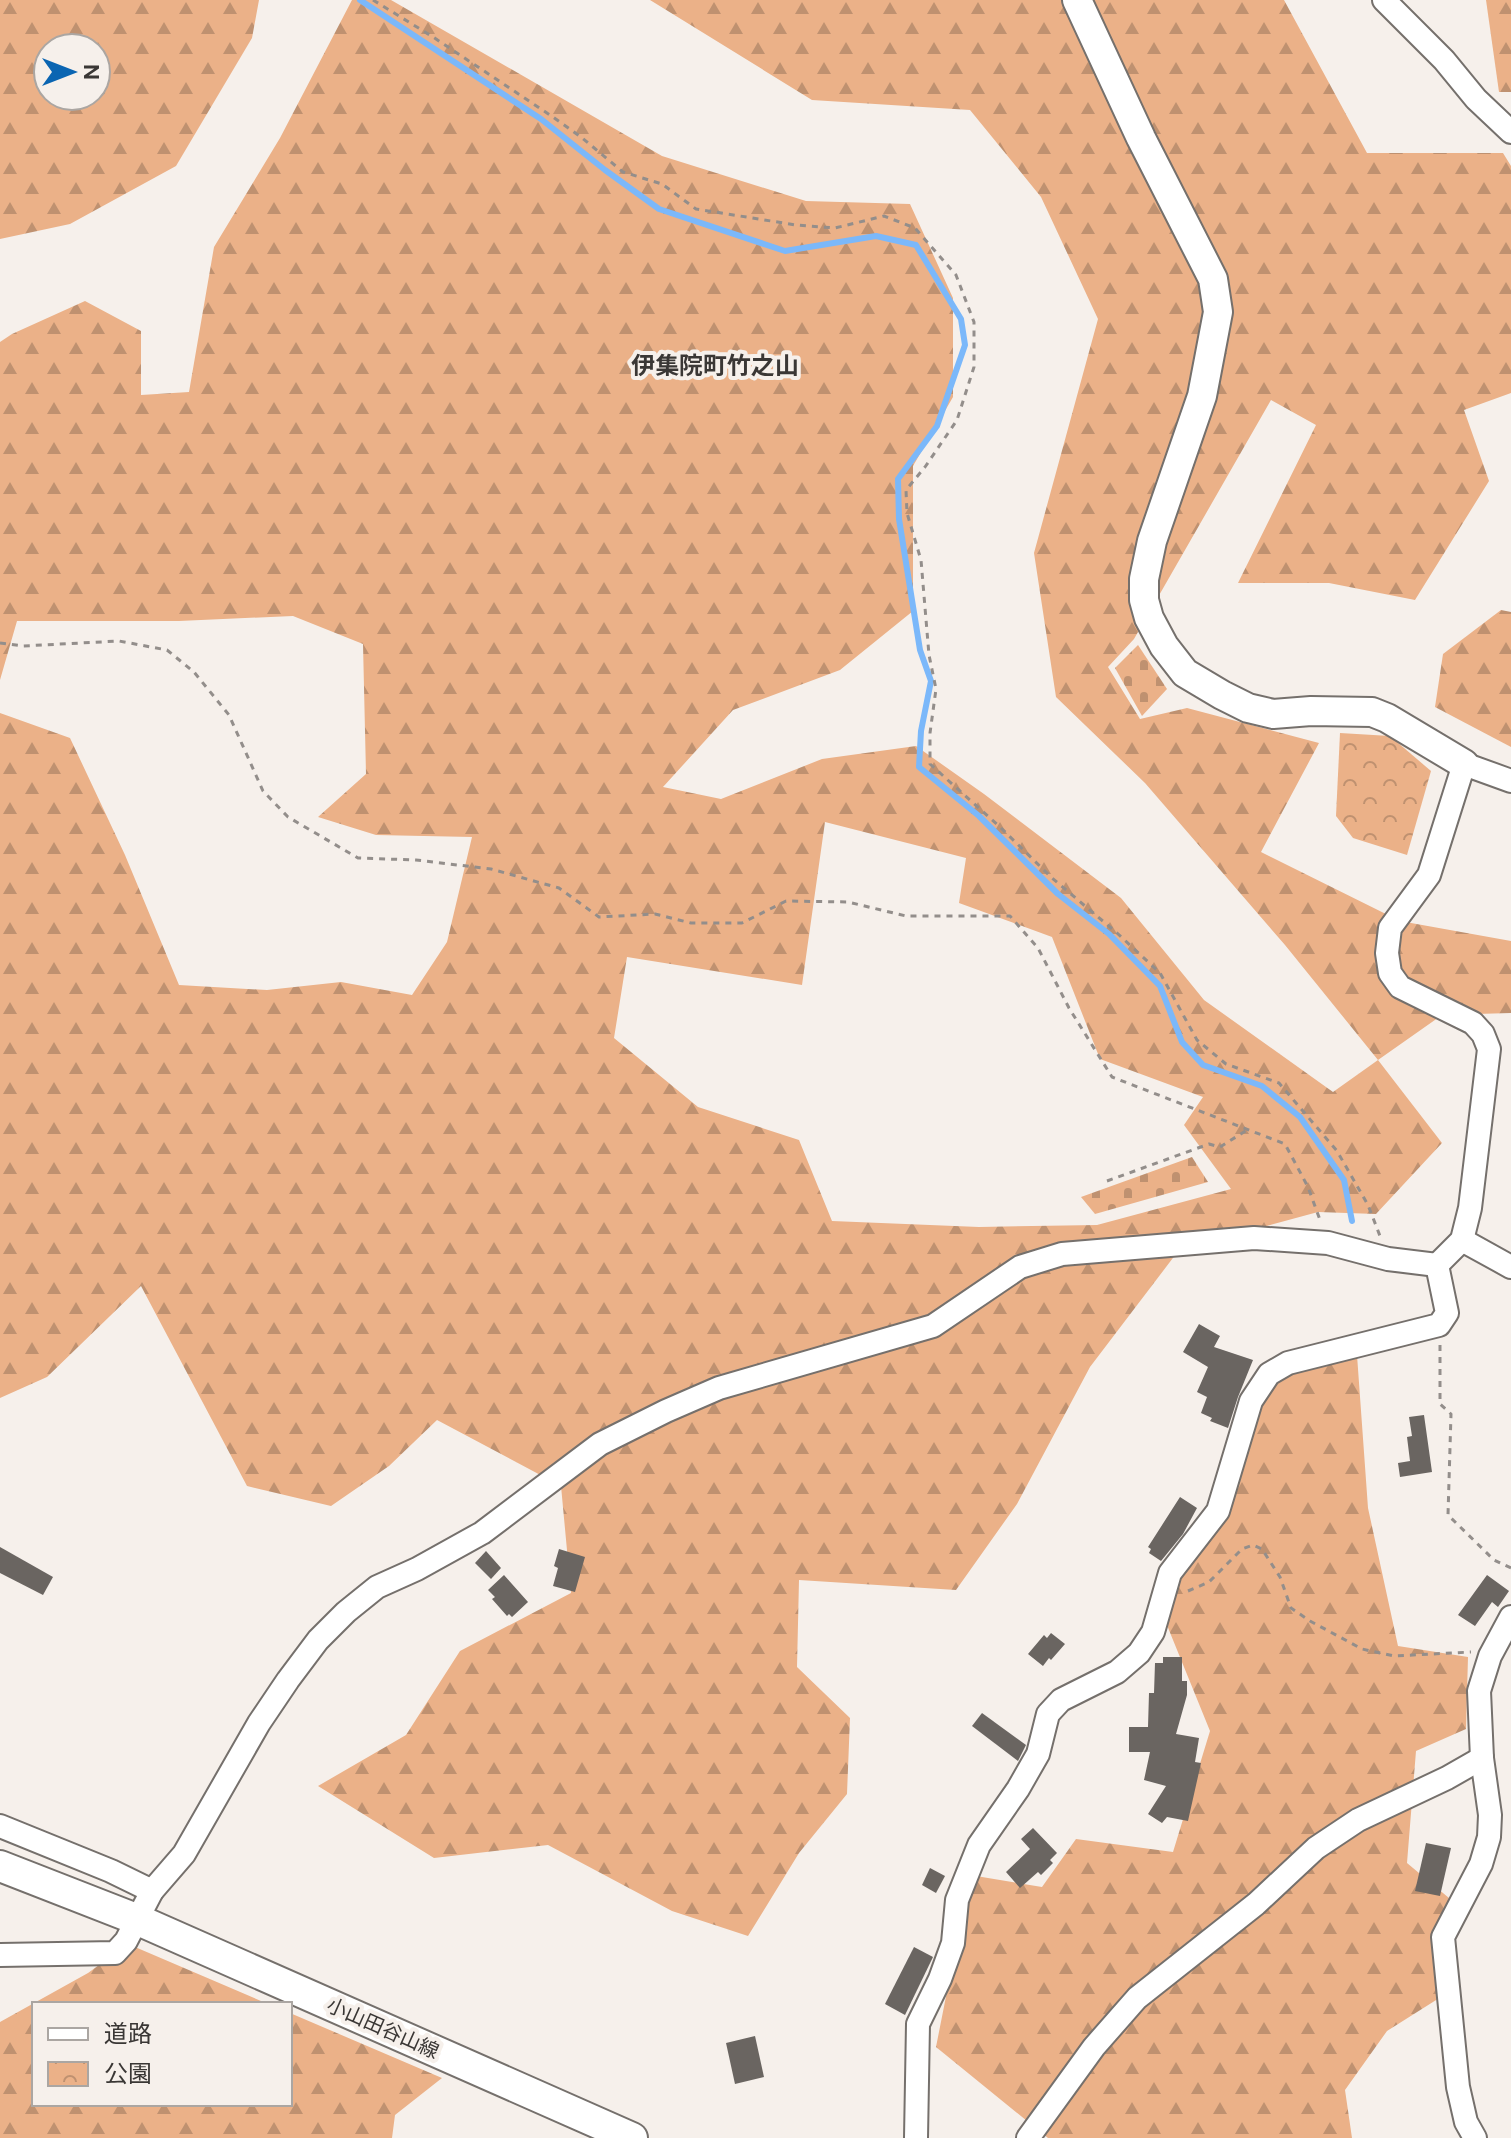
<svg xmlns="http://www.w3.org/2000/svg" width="1511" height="2138" viewBox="0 0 1511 2138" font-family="'DM Sans','Noto Sans JP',sans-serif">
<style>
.forest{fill:url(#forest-firs);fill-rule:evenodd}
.cemetery{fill:url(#cemetery-stones)}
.park{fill:url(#park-crowns)}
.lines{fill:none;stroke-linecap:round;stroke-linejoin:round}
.stream{stroke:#7bb8fa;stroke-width:6}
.building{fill:#6a6561}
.minor-casing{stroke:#75706c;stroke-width:26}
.tertiary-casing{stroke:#75706c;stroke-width:32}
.secondary-casing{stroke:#75706c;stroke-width:34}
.path{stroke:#938e8b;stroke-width:3;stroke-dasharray:6 6;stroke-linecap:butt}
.minor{stroke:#fff;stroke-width:22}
.tertiary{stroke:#fff;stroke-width:28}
.secondary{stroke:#fff;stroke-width:30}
.labels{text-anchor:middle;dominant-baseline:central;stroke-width:8;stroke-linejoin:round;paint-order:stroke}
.street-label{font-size:20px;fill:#3a3735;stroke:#f6f0eb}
.quarter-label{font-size:24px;font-weight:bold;fill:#3a3735;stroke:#f6f0eb}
</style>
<defs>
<pattern id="forest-firs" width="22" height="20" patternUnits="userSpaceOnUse" patternTransform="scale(2)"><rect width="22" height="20" fill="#ebb188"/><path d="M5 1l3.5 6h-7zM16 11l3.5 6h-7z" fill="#bf9170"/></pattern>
<pattern id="cemetery-stones" width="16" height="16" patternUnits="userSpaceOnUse" patternTransform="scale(2)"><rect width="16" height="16" fill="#ebb188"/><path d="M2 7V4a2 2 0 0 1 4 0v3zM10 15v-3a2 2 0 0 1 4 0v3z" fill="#bf9170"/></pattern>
<pattern id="park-crowns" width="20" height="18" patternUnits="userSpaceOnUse" patternTransform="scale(2)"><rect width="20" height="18" fill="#ebb188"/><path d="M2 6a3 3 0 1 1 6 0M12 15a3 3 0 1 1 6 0" fill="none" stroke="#bf9170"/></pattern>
</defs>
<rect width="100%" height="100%" fill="#f6f0eb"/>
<g class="forest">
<path d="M 0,0 L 259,0 L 252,38 L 176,166 L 70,224 L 0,239 ZM 48,48 L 96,48 L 96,96 L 48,96 Z"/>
<path d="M 352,0 L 391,0 L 662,156 L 806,201 L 910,204 L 953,298 L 953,397 L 913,466 L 913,611 L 840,670 L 733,710 L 663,787 L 721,799 L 822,759 L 916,746 L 984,794 L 1121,898 L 1204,1000 L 1333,1092 L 1378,1060 L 1285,945 L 1145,783 L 1056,697 L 1034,553 L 1098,319 L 1041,197 L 970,110 L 812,100 L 650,0 L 1284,0 L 1367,153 L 1503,153 L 1511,166 L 1511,393 L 1464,410 L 1489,481 L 1415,600 L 1329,583 L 1238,583 L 1316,425 L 1271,400 L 1134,639 L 1108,667 L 1140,719 L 1187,708 L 1319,743 L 1261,852 L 1400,921 L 1511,941 L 1511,1013 L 1442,1015 L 1378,1060 L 1442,1143 L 1376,1214 L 1318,1212 L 1179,1250 L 1090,1367 L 1017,1504 L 956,1590 L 799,1580 L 797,1667 L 850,1718 L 847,1794 L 799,1853 L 748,1936 L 672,1911 L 548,1845 L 434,1858 L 318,1786 L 406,1735 L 460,1651 L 571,1593 L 561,1486 L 437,1420 L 389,1466 L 331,1506 L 247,1486 L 141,1286 L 47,1377 L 0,1398 L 0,713 L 70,738 L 125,855 L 179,985 L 267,990 L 341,982 L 412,995 L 447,942 L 472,837 L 376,835 L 318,817 L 366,774 L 363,644 L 293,616 L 179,621 L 17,621 L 0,680 L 0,342 L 12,334 L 85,301 L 141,331 L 141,395 L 189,392 L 214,247 L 280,138 ZM 825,822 L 966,858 L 959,903 L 1052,937 L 1100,1059 L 1203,1097 L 1184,1125 L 1231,1189 L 1097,1225 L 979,1227 L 832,1221 L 799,1140 L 698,1107 L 614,1038 L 627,957 L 802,985 Z"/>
<path d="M 1486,0 L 1511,0 L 1511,92 L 1499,92 Z"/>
<path d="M 1501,610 L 1511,612 L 1511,747 L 1435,707 L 1443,654 Z"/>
<path d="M 1289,1355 L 1357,1355 L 1368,1508 L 1398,1646 L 1468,1657 L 1466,1729 L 1416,1751 L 1407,1863 L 1455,1903 L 1452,1990 L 1387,2031 L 1345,2090 L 1352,2138 L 1048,2138 L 936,2047 L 970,1875 L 1042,1887 L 1076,1839 L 1173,1852 L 1210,1731 L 1160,1608 L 1217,1495 L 1248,1398 Z"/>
<path d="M 128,1944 L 268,2004 L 34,2004 L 34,2104 L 290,2104 L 290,2013 L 442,2078 L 395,2115 L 392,2138 L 0,2138 L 0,2022 L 88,1973 Z"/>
</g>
<g class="cemetery">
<path d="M 1138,645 L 1167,689 L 1142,716 L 1115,668 Z"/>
<path d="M 1192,1157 L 1208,1182 L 1095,1214 L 1081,1197 Z"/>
</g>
<path class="park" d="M 1340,733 L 1390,736 L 1431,771 L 1407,855 L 1353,838 L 1336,816 Z"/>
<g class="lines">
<path class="stream" d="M 360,0 L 541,119 L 605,170 L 659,209 L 785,251 L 876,236 L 916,245 L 961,319 L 965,345 L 937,426 L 898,479 L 899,519 L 920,650 L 931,681 L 921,731 L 919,767 L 979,816 L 1058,894 L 1109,934 L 1160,986 L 1182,1042 L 1203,1065 L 1262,1086 L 1300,1117 L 1344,1180 L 1352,1221"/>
</g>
<g class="building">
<path d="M 1199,1324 L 1220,1336 L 1214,1347 L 1253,1360 L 1238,1397 L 1228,1428 L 1210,1421 L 1212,1418 L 1201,1413 L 1207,1397 L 1197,1392 L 1208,1367 L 1183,1352 Z"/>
<path d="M 1424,1415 L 1432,1472 L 1400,1477 L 1398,1463 L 1410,1461 L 1407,1437 L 1412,1436 L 1409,1417 Z"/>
<path d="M 1180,1497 L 1197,1508 L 1183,1534 L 1161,1561 L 1149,1553 L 1151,1549 L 1148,1547 Z"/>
<path d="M 0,1547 L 53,1577 L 43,1595 L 0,1573 Z"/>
<path d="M 559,1549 L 585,1557 L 575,1592 L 553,1586 L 558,1568 L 554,1566 Z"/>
<path d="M 486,1551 L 501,1568 L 491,1579 L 475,1563 Z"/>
<path d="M 504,1575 L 528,1602 L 512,1617 L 509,1614 L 507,1616 L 492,1599 L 495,1597 L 488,1590 Z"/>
<path d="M 1487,1575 L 1509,1591 L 1498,1607 L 1492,1602 L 1475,1626 L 1458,1615 Z"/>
<path d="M 1051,1633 L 1065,1644 L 1051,1660 L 1049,1658 L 1043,1666 L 1028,1654 L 1044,1635 L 1047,1638 Z"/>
<path d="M 1163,1657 L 1182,1657 L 1182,1681 L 1187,1681 L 1187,1695 L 1176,1734 L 1199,1738 L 1195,1762 L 1201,1763 L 1188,1821 L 1167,1817 L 1162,1823 L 1148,1814 L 1166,1786 L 1144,1780 L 1150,1752 L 1129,1752 L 1129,1727 L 1148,1727 L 1149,1693 L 1154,1693 L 1155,1663 L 1163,1663 Z"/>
<path d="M 982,1713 L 1026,1745 L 1018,1761 L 972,1726 Z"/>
<path d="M 1033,1828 L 1057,1853 L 1050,1860 L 1053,1863 L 1041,1875 L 1038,1872 L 1020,1888 L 1006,1872 L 1030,1849 L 1021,1839 Z"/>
<path d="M 1426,1843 L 1451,1848 L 1440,1896 L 1415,1891 Z"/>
<path d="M 930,1868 L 945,1876 L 936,1893 L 922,1885 Z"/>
<path d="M 914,1947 L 933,1957 L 905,2015 L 885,2004 Z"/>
<path d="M 755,2036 L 764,2077 L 735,2084 L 726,2043 Z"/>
</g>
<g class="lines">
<defs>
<g id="minor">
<path d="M 1384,0 L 1444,60 L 1476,99 L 1511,132"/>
<path d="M 1462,1240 L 1511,1267"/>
<path d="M 1437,1265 L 1462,1240 L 1470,1208 L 1489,1049 L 1483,1034 L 1473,1023 L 1400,987 L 1390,973 L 1387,953 L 1390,928 L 1429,875 L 1464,764 L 1511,781"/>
<path d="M 0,1826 L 111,1871 L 152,1891"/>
<path d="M 0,1955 L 115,1953 L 126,1941 L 152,1891 L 184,1854 L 259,1723 L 288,1680 L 318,1640 L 346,1612 L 377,1587 L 417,1569 L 482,1533 L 600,1444 L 666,1411 L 719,1388 L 933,1326 L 1020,1267 L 1062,1254 L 1254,1238 L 1328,1243 L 1388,1259 L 1437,1265"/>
<path d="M 916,2138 L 918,2024 L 940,1979 L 953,1943 L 957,1900 L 979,1845 L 1018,1789 L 1038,1754 L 1048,1714 L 1061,1700 L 1117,1672 L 1139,1653 L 1153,1632 L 1170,1573 L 1218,1511 L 1251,1401 L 1269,1374 L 1288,1363 L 1439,1325 L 1447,1313 L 1437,1265"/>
<path d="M 1028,2138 L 1094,2047 L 1137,1998 L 1256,1904 L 1316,1848 L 1358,1820 L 1447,1778 L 1482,1758"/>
<path d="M 1475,2138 L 1466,2122 L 1458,2087 L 1443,1937 L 1481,1864 L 1489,1837 L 1490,1815 L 1482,1758 L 1479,1691 L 1490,1656 L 1511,1617"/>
</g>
<path id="tertiary" d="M 1077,0 L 1141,138 L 1213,279 L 1218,312 L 1202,396 L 1152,541 L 1144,579 L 1144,600 L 1149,618 L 1164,646 L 1185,673 L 1222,695 L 1248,708 L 1273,714 L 1311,711 L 1372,712 L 1387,718 L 1464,764"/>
<path id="secondary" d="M 0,1866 L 136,1919 L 632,2138"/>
</defs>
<use href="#minor" class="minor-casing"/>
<use href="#tertiary" class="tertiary-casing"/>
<use href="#secondary" class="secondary-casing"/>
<g class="path">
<path d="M 373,0 L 433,37 L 550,115 L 581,137 L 623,172 L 662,184 L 696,209 L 796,225 L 835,228 L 884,216 L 915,228 L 956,275 L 974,322 L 974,367 L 957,420 L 925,467 L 906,490 L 907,513 L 921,560 L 929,655 L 936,689 L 930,733 L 930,764 L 1000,827 L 1052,878 L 1117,933 L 1160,973 L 1197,1040 L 1226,1064 L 1279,1083 L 1337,1151 L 1368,1205 L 1380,1236"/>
<path d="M 0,643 L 23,646 L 119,641 L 167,650 L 194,672 L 229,715 L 263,791 L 288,817 L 358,858 L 416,860 L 491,869 L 559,888 L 599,917 L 655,914 L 691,923 L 742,923 L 786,901 L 848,902 L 906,916 L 1010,916 L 1038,948 L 1069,1008 L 1112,1077 L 1285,1144 L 1308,1187 L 1320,1220"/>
<path d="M 1107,1181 L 1209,1144 L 1220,1147 L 1247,1130"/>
<path d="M 1440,1345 L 1440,1404 L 1451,1414 L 1448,1515 L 1494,1560 L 1511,1568"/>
<path d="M 1188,1591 L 1209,1582 L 1242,1549 L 1253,1545 L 1262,1549 L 1280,1577 L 1291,1608 L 1310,1621 L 1362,1649 L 1394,1656 L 1471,1652"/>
</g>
<use href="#minor" class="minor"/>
<use href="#tertiary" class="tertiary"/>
<use href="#secondary" class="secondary"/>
</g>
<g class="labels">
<g class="street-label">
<text transform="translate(383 2028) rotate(24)">小山田谷山線</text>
</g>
<g class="quarter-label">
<text x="715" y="365">伊集院町竹之山</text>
</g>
</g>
<rect x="32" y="2002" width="260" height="104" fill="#f6f0eb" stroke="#aba6a2" stroke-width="2"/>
<rect x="48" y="2028" width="40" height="12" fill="#ffffff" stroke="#aba6a2" stroke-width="2"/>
<text x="104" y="2042" font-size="24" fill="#3a3735">道路</text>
<rect x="48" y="2062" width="40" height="24" fill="url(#park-crowns)" stroke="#aba6a2" stroke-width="2"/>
<text x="104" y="2082" font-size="24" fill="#3a3735">公園</text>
<g transform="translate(72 72) rotate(90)"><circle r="38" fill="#f6f0eb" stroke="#aba6a2" stroke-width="2"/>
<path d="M0-6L14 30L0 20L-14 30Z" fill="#0a65b2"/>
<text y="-12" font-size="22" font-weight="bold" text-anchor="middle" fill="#3a3735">N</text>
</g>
</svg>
